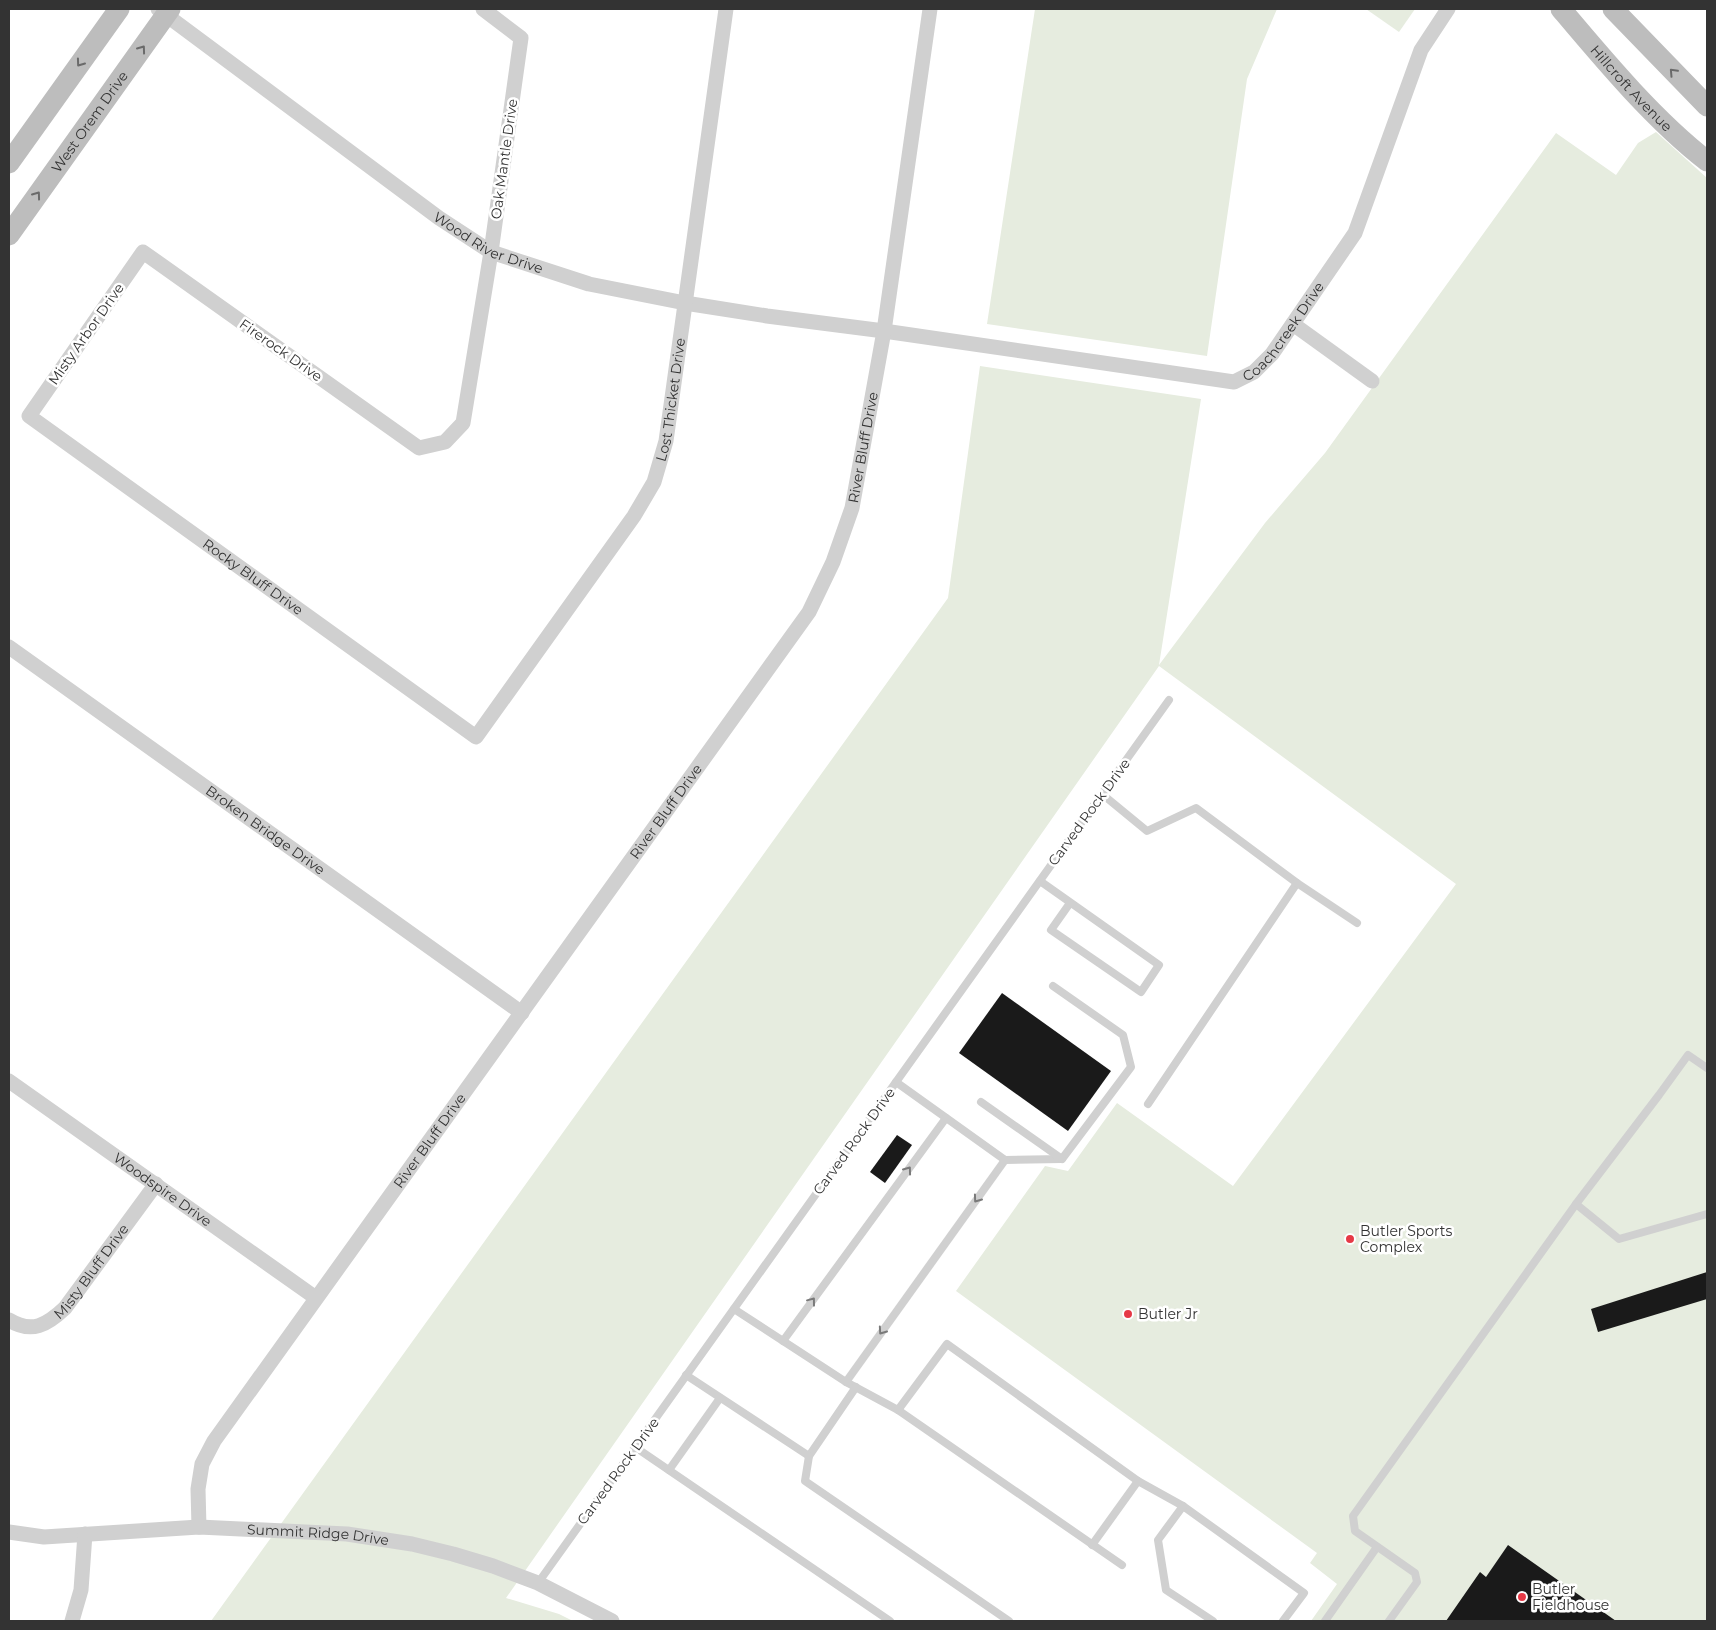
<svg xmlns="http://www.w3.org/2000/svg" width="1716" height="1630" viewBox="0 0 1716 1630" font-family="Montserrat,sans-serif">
<style>
.green{fill:#e6ecdf}
.building{fill:#1a1a1a}
.lines{fill:none;stroke-linecap:round;stroke-linejoin:round}
.service{stroke:#d0d0d0;stroke-width:8}
.minor{stroke:#d0d0d0;stroke-width:15}
.secondary{stroke:#bdbdbd;stroke-width:21}
.oneway{stroke:#6a6a6a}
.oneway2{stroke:#7a7a7a}
.poi-dot{fill:#e63946;stroke:#fff;stroke-width:2}
.labels{text-anchor:middle;dominant-baseline:central;stroke-width:5;stroke-linejoin:round;paint-order:stroke}
.street-label{font-size:14px;fill:#333;stroke:#fff}
.poi-label{font-size:14px;fill:#333;stroke:#fff;text-anchor:start}
</style>
<rect width="100%" height="100%" fill="#fff"/>
<g class="green">
<path d="M 1035,9 L 1277,9 L 1247,79 L 1207,356 L 987,324 Z"/>
<path d="M 1366,9 L 1415,9 L 1399,32 Z"/>
<path d="M 1656,132 L 1707,178 L 1707,1621 L 1311,1621 L 1337,1584 L 1310,1563 L 1317,1553 L 956,1291 L 1045,1166 L 1068,1171 L 1117,1103 L 1233,1186 L 1456,884 L 1159,666 L 506,1598 L 559,1614 L 573,1621 L 211,1621 L 948,598 L 980,366 L 1201,399 L 1159,665 L 1265,523 L 1325,453 L 1556,133 L 1616,175 L 1638,143 Z"/>
</g>
<g class="building">
<path d="M 1002,993 L 1111,1071 L 1068,1131 L 959,1053 Z"/>
<path d="M 897,1135 L 912,1145 L 885,1183 L 870,1172 Z"/>
<path d="M 1707,1272 L 1707,1299 L 1598,1332 L 1591,1309 Z"/>
<path d="M 1508,1545 L 1616,1621 L 1446,1621 L 1480,1572 L 1486,1577 Z"/>
</g>
<g class="lines">
<g class="service">
<path d="M 1102,794 L 1147,831 L 1196,808 L 1297,883 L 1148,1104"/>
<path d="M 1040,881 L 1159,965 L 1141,992 L 1051,930 L 1070,903"/>
<path d="M 1297,883 L 1357,923"/>
<path d="M 896,1082 L 1005,1160 L 1062,1159 L 1131,1067 L 1123,1035 L 1053,986"/>
<path d="M 981,1102 L 1062,1159"/>
<path d="M 1576,1204 L 1619,1239 L 1707,1214"/>
<path d="M 734,1309 L 846,1382 L 898,1410 L 1122,1565"/>
<path d="M 783,1341 L 946,1118"/>
<path d="M 686,1375 L 809,1456 L 856,1387"/>
<path d="M 846,1382 L 1005,1160"/>
<path d="M 898,1410 L 947,1344 L 1138,1481 L 1183,1506 L 1304,1593 L 1283,1621"/>
<path d="M 635,1447 L 890,1621"/>
<path d="M 809,1456 L 805,1481 L 1009,1621"/>
<path d="M 669,1470 L 720,1398"/>
<path d="M 1183,1506 L 1158,1540 L 1166,1590 L 1213,1621"/>
<path d="M 1092,1545 L 1138,1481"/>
<path d="M 538,1583 L 1169,700"/>
<path d="M 1325,1621 L 1377,1547"/>
<path d="M 1389,1621 L 1417,1582 L 1415,1573 L 1355,1531 L 1353,1516 L 1576,1204 L 1659,1095 L 1688,1055 L 1707,1068"/>
</g>
<g class="minor">
<path id="s1" d="M 158,9 L 439,218 L 491,252 L 589,284 L 685,303 L 767,316 L 884,331 L 1234,382 L 1254,372 L 1272,354 L 1355,233 L 1421,50 L 1448,9"/>
<path id="s2" d="M 483,9 L 521,38 L 491,252 L 463,423 L 445,442 L 419,448 L 143,252 L 29,416 L 476,737 L 634,516 L 654,482 L 666,441 L 726,9"/>
<path d="M 1293,324 L 1372,381"/>
<path id="s3" d="M 9,647 L 522,1013"/>
<path id="s4" d="M 9,1081 L 316,1298"/>
<path id="s5" d="M 9,1320 C 32,1334 47,1325 65,1308 L 156,1184"/>
<path id="s6" d="M 199,1527 L 198,1489 L 202,1464 L 214,1441 L 809,612 L 833,562 L 852,508 L 884,331 L 930,9"/>
<path id="s7" d="M 9,1532 L 44,1537 L 199,1527 L 347,1534 L 412,1544 L 453,1554 L 493,1566 L 538,1583 L 612,1621"/>
<path d="M 72,1621 L 81,1590 L 85,1534"/>
</g>
<g class="secondary">
<path id="s8" d="M 1561,9 C 1604,60 1654,120 1707,161"/>
<path d="M 1613,9 L 1707,106"/>
<path d="M 9,163 L 119,9"/>
<path id="s9" d="M 9,235 L 170,9"/>
</g>
</g>
<defs><path id="oneway-chevron" d="M-2-3.5L2.5 0L-2 3.5" fill="none" stroke-width="1.6" stroke-linecap="round" stroke-linejoin="round" transform="scale(1.25)"/></defs>
<g class="oneway">
<use href="#oneway-chevron" transform="translate(142 49) rotate(-54)"/>
<use href="#oneway-chevron" transform="translate(80 63) rotate(126)"/>
<use href="#oneway-chevron" transform="translate(1673 72) rotate(-133)"/>
<use href="#oneway-chevron" transform="translate(37 195) rotate(-54)"/>
</g>
<g class="oneway2">
<use href="#oneway-chevron" transform="translate(908 1170) rotate(-54)"/>
<use href="#oneway-chevron" transform="translate(977 1199) rotate(126)"/>
<use href="#oneway-chevron" transform="translate(812 1301) rotate(-53)"/>
<use href="#oneway-chevron" transform="translate(882 1331) rotate(125)"/>
</g>
<g class="poi-dot">
<circle cx="1350" cy="1239" r="5"/>
<circle cx="1128" cy="1314" r="5"/>
<circle cx="1522" cy="1597" r="5"/>
</g>
<g class="labels">
<g class="street-label">
<text stroke="none"><textPath href="#s8" startOffset="106">Hillcroft Avenue</textPath></text>
<text stroke="none"><textPath href="#s9" startOffset="139">West Orem Drive</textPath></text>
<text transform="translate(504 159) rotate(-82)">Oak Mantle Drive</text>
<text stroke="none"><textPath href="#s1" startOffset="406">Wood River Drive</textPath></text>
<text stroke="none"><textPath href="#s1" startOffset="1240">Coachcreek Drive</textPath></text>
<text transform="translate(86 334) rotate(-55)">Misty Arbor Drive</text>
<text transform="translate(281 350) rotate(35)">Firerock Drive</text>
<text stroke="none"><textPath href="#s2" startOffset="1974">Lost Thicket Drive</textPath></text>
<text stroke="none"><textPath href="#s6" startOffset="1284">River Bluff Drive</textPath></text>
<text stroke="none"><textPath href="#s2" startOffset="1304">Rocky Bluff Drive</textPath></text>
<text stroke="none"><textPath href="#s6" startOffset="864">River Bluff Drive</textPath></text>
<text transform="translate(1089 812) rotate(-54)">Carved Rock Drive</text>
<text stroke="none"><textPath href="#s3" startOffset="315">Broken Bridge Drive</textPath></text>
<text stroke="none"><textPath href="#s6" startOffset="459">River Bluff Drive</textPath></text>
<text transform="translate(854 1141) rotate(-54)">Carved Rock Drive</text>
<text stroke="none"><textPath href="#s4" startOffset="188">Woodspire Drive</textPath></text>
<text stroke="none"><textPath href="#s5" startOffset="108">Misty Bluff Drive</textPath></text>
<text transform="translate(618 1471) rotate(-54)">Carved Rock Drive</text>
<text stroke="none"><textPath href="#s7" startOffset="310">Summit Ridge Drive</textPath></text>
</g>
<g class="poi-label">
<text x="1360" y="1231">Butler Sports<tspan x="1360" dy="16">Complex</tspan></text>
<text x="1138" y="1314">Butler Jr</text>
<text x="1532" y="1589">Butler<tspan x="1532" dy="16">Fieldhouse</tspan></text>
</g>
</g>
<rect width="1716" height="1630" fill="none" stroke="#333333" stroke-width="20"/>
</svg>
